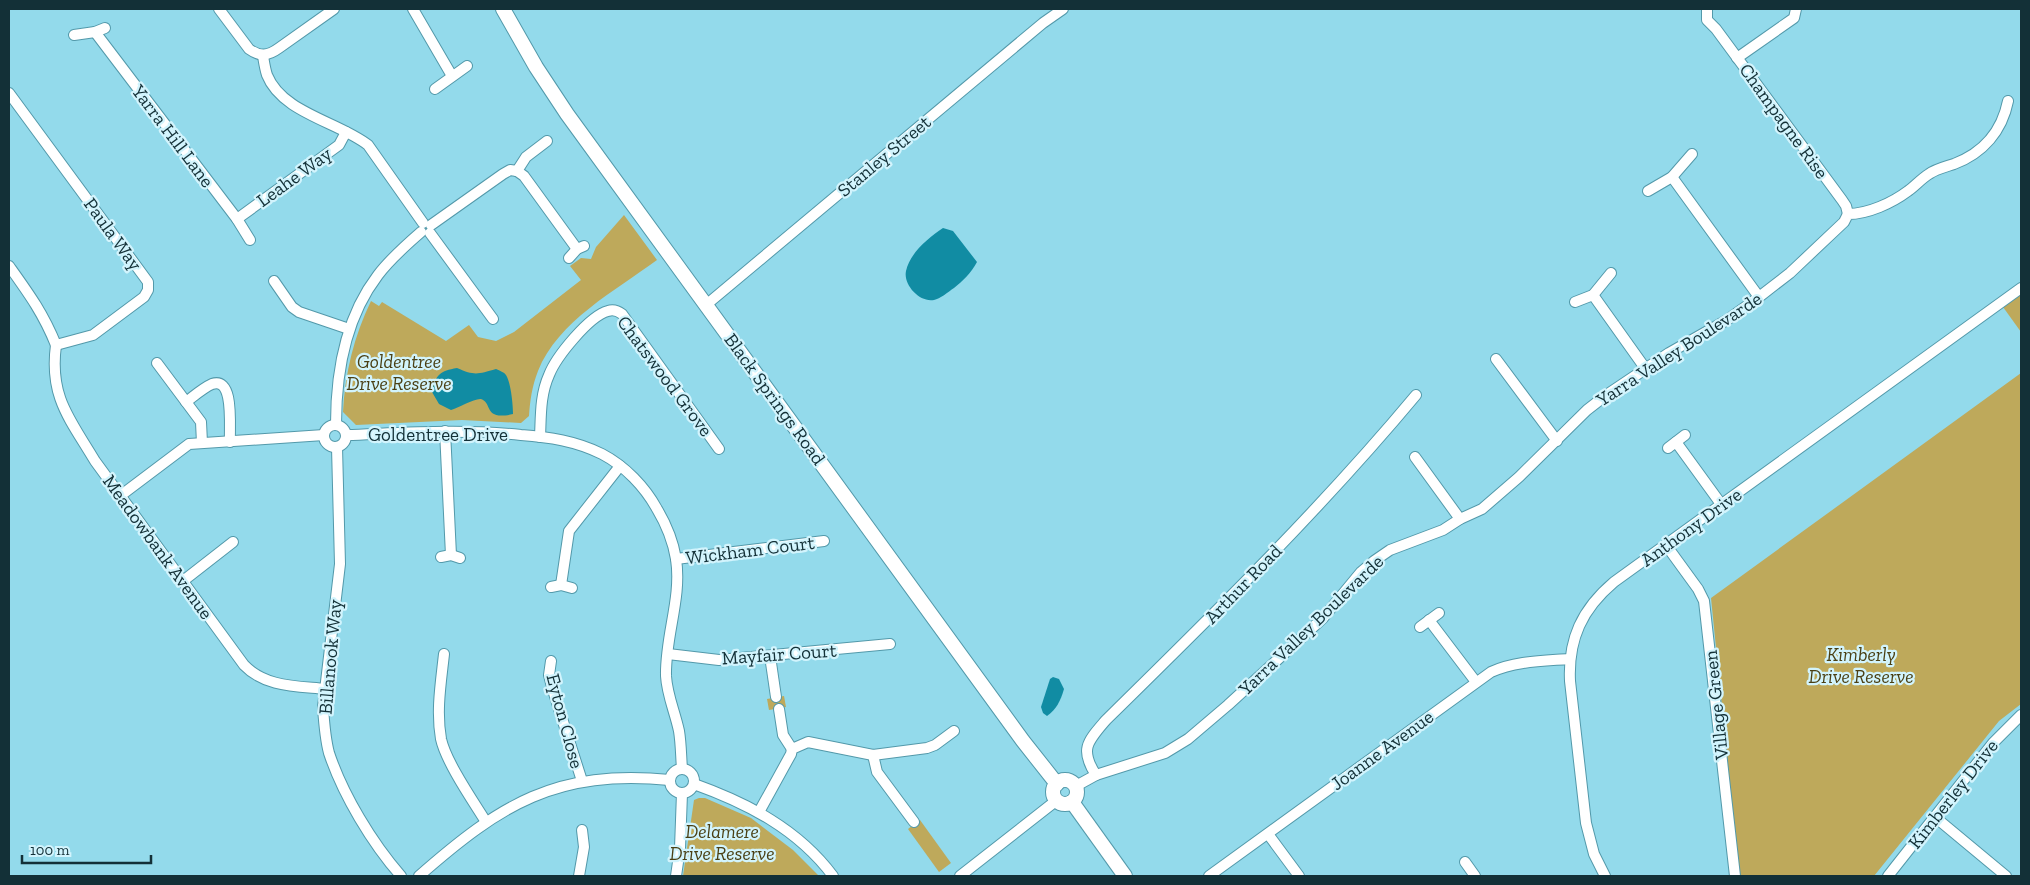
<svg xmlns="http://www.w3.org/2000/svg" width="2030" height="885" viewBox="0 0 2030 885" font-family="'Zilla Slab',serif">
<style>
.green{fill:#bea95b}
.water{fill:#118ca3}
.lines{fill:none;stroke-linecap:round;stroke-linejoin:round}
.street-casing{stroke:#5399aa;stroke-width:12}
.secondary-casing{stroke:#5399aa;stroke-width:16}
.street{stroke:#fff;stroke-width:10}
.secondary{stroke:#fff;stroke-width:14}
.labels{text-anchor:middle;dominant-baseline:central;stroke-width:4.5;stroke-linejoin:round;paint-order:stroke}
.street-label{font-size:19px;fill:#133037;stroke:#d2f4fd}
.park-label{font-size:19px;font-style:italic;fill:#4a3f13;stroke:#d2f4fd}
</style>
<rect width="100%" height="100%" fill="#93daeb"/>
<g class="green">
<path d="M 624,215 L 657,260 C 615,291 558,321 538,371 C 532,386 530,401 529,416 L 521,423 L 462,420 L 356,425 L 343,412 C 345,373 354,336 371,301 L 379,306 L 382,302 L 446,341 L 469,325 L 478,337 L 496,341 L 514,332 L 581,280 L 570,266 L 581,258 L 591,259 L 596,247 Z"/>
<path d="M 2021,294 L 2021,332 L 2003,307 Z"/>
<path d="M 2021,373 L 2021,704 L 1999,721 L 1874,876 L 1739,876 L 1711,598 Z"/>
<path d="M 784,696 L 786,707 L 769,710 L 767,699 Z"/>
<path d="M 699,798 L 705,798 L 751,818 L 793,850 L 819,876 L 683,876 L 694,800 Z"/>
<path d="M 920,820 L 951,863 L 939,872 L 908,829 Z"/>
</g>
<g class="water">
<path d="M 943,228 L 953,231 L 977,262 C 971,273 963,281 954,288 C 948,292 940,299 934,300 C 920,303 903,285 906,271 C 910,253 928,238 943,228 Z"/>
<path d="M 457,368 C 475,376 478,374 496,369 C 500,371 504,372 506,375 C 511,383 513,405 513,414 C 483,421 493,403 481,399 C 475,398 458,408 451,410 L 439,404 L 432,392 C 436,374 440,371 457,368 Z"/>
<path d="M 1053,677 L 1059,679 L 1064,689 C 1061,700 1056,710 1047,716 L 1043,713 L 1041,707 L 1050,679 Z"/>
</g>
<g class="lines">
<defs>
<g id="street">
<path d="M 219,9 L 249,49 C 260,57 268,56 279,48 L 334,9"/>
<path d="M 413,9 L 452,76"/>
<path d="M 1707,9 L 1707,20 L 1716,29 L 1842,200 L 1846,206 L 1848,214"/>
<path d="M 95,32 L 237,219 L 250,240"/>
<path d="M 74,35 L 95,32 L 105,28"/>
<path d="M 263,56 C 264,62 265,69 267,75 C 282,113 339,122 368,145 L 423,223"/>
<path d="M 1737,58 L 1794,18 L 1796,9"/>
<path d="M 435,89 L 467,66"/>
<path d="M 9,93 L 148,282 L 148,290 L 144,297 L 93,335 L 56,345"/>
<path d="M 517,171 L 524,176 L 577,249"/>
<path d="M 517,171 L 526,157 L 547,141"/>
<path d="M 1672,177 L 1759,297"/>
<path d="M 1648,191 L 1672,177 L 1692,154"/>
<path d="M 237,219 L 339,145 L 346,132"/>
<path d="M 431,225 L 503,174 L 510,170 L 517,171"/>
<path d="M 430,233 L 493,319"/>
<path d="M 569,258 L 577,249 L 584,246"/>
<path d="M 9,266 C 29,294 43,313 56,345"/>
<path d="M 274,281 L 292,307 L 299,312 L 349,329"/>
<path d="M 1593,295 L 1645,368"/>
<path d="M 1575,302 L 1593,295 L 1611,273"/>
<path d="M 706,305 L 1043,23 L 1063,9"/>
<path d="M 56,345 C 49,397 70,419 95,461 L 244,665 C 265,687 296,686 325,689"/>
<path d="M 1496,359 L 1557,441"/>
<path d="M 157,363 L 201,422 L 202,443"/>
<path d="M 186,402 C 194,396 203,388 212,384 C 235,376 229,428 230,442"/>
<path d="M 336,424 C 336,372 345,318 378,275 C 390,259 406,245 421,232"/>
<circle cx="335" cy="436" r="11"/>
<path d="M 445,431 L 451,555"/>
<path d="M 347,435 C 405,433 463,429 521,435 C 549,437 576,441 602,454 C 625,466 645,487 657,509 C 666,524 673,541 676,559 C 682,598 665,636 666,676 C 667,695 675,712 679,731 C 681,743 681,756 682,769"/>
<path d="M 540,437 C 541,416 540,395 549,375 C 556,357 589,316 608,311 C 614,309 618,311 622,314 L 719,449"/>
<path d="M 1676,442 L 1721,504"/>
<path d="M 337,447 L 340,564 L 323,707 C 324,722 325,738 329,753 C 343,795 372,843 401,876"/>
<path d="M 1668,448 L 1685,435"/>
<path d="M 1415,457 L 1460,519"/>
<path d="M 120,496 L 189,444 L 324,435"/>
<path d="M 1666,545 L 1698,589 L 1704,601 L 1735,876"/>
<path d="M 441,557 L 451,555 L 460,558"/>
<path d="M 676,559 L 824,541"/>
<path d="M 183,581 L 233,542"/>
<path d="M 561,585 L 569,531 L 620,466"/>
<path d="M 551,587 L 561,585 L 572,588"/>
<path d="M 1429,620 L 1476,682"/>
<path d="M 1420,627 L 1439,613"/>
<path d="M 444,654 C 441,682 436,711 441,739 C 446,762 473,801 486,822"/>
<path d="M 668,654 L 719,660 L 890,644"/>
<path d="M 770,656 L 776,697"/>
<path d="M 551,661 L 549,675 L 552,687 L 582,781"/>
<path d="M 779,709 L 783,735 L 792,749"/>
<path d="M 873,755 L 877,772 L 914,822"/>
<circle cx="682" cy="781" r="12"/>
<path d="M 1096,775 C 1079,749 1088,741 1106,720 C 1213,615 1320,510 1416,395"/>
<path d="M 694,784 C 747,803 798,829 833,876"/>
<path d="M 1076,786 L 1096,775 L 1165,753 L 1188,739 L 1228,705 L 1323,618 L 1361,572 L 1374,561 L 1390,550 L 1443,530 L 1460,519 L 1482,509 L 1519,477 L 1587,410 L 1605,396 L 1669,353 L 1727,320 L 1759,297 L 1790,273 L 1844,222 L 1848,214 C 1868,214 1892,203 1908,191 C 1915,186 1921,179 1929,174 C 1936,169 1945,167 1954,164 C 1983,153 2002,131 2008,101"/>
<path d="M 759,812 L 791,754 L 792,749 L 808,742 L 873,755 L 927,748 L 935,745 L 954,731"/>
<path d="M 1935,817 L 2006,876"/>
<path d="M 1268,834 L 1299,876"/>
<path d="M 1465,862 L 1475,876"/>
<path d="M 419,876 C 501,804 556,769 670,780"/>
<path d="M 579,876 L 584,847 L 582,830"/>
<path d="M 676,876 L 680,848 L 682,793"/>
<path d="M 960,876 L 1057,800"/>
<path d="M 1209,876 L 1491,672 C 1515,661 1543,661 1569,659"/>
<path d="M 1605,876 L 1594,854 L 1586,823 L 1570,681 C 1568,639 1582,609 1614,582 L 2021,288"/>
<path d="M 1888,876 L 1993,743 L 2021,715"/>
</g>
<g id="secondary">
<path d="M 503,9 L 536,67 L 567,114 L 1023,741 L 1057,784"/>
<circle cx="1065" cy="792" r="12"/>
<path d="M 1072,802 L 1125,876"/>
</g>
</defs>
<use href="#street" class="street-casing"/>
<use href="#secondary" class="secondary-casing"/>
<use href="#street" class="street"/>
<use href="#secondary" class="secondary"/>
</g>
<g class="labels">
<g class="street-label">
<text transform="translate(1784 121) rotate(54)">Champagne Rise</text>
<text transform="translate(173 136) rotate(53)">Yarra Hill Lane</text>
<text transform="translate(884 156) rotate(-40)">Stanley Street</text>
<text transform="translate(294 177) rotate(-36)">Leahe Way</text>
<text transform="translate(113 234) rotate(54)">Paula Way</text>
<text transform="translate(1679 349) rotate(-33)">Yarra Valley Boulevarde</text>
<text transform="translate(665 376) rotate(53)">Chatswood Grove</text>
<text transform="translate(775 399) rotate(54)">Black Springs Road</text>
<text x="438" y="434">Goldentree Drive</text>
<text transform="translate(1691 527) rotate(-36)">Anthony Drive</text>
<text transform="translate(158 547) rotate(54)">Meadowbank Avenue</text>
<text transform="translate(750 550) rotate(-7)">Wickham Court</text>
<text transform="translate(1243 584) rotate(-46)">Arthur Road</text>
<text transform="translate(1311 625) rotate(-44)">Yarra Valley Boulevarde</text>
<text transform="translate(779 654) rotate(-4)">Mayfair Court</text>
<text transform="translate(330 657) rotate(-85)">Billanook Way</text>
<text transform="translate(1716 705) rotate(-96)">Village Green</text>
<text transform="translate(565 721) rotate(75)">Eyton Close</text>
<text transform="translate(1382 750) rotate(-36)">Joanne Avenue</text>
<text transform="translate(1953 794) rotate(-52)">Kimberley Drive</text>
</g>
<g class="park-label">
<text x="399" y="361">Goldentree<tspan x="399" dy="22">Drive Reserve</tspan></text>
<text x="1861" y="654">Kimberly<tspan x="1861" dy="22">Drive Reserve</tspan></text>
<text x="722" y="831">Delamere<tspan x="722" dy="22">Drive Reserve</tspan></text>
</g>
</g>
<rect width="2030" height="885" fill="none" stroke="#133037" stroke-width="20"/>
<path d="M22 855v8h129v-8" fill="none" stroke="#133037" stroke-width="2.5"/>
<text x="30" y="855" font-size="15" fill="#133037" stroke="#d2f4fd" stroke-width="4" paint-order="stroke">100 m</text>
</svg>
